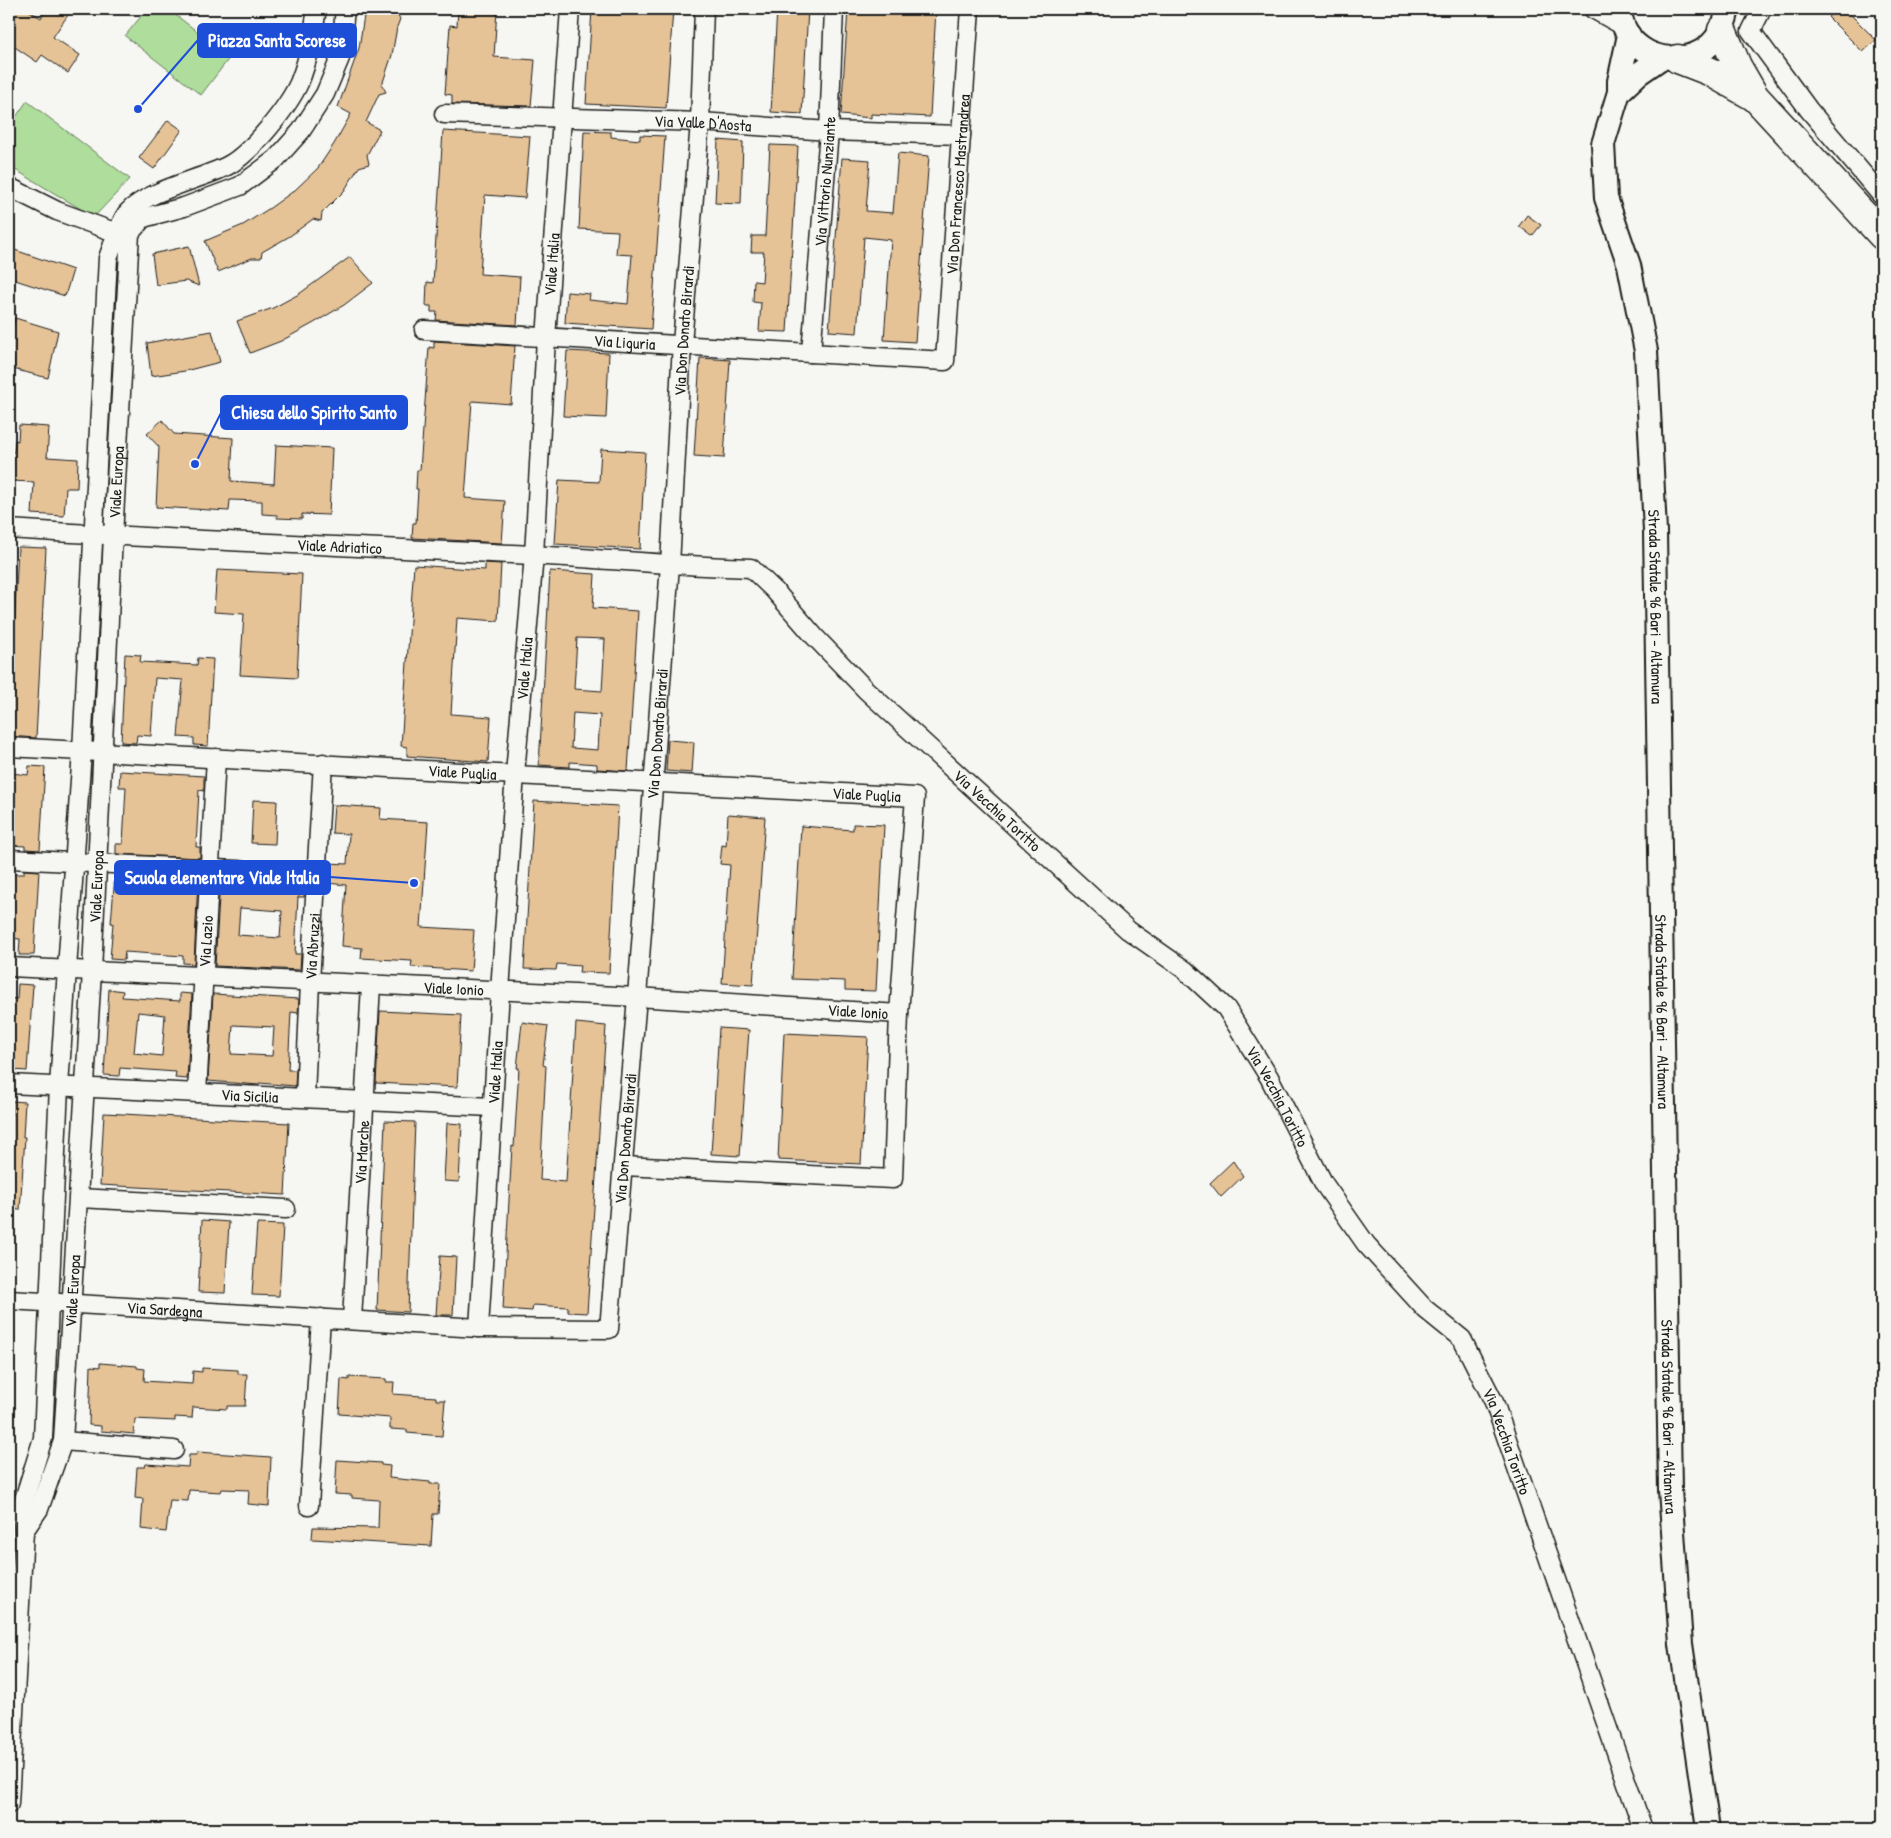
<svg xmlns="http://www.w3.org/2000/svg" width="1891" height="1838" viewBox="0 0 1891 1838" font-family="'Patrick Hand',sans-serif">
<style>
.green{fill:#aedd9c;stroke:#657c5c}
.building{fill:#e5c397;stroke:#1c1c1c;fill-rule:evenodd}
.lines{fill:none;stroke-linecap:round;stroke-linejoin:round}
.minor-casing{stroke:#1c1c1c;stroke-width:21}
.tertiary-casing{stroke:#1c1c1c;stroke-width:26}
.trunk-casing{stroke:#1c1c1c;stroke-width:31}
.minor{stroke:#f6f6f2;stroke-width:18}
.tertiary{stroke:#f6f6f2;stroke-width:22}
.trunk{stroke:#f6f6f2;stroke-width:28}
.labels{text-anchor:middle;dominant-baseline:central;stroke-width:4.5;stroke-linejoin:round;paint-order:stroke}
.street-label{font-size:16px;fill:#1c1c1c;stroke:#f6f6f2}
.leader{fill:none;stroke:#1d4ed8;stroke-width:2}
.callout-dot{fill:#1d4ed8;stroke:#f6f6f2;stroke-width:2}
.callout{fill:#1d4ed8;stroke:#1d4ed8;stroke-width:2}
.callout-label{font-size:18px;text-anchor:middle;font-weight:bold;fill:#fff}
</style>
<rect width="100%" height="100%" fill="#f6f6f2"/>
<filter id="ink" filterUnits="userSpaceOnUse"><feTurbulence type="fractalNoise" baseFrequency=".02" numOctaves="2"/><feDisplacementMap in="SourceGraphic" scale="10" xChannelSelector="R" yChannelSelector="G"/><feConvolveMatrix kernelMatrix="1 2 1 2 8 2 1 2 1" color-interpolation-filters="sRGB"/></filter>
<g filter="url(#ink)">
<g class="green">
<path d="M 147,9 L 168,9 L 230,57 L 201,95 L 125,36 Z"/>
<path d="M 27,101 L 130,179 L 94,217 L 9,166 L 9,127 Z"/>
</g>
<g class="building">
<path d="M 9,9 L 26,9 L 41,18 L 47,9 L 72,9 L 53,37 L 80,55 L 68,73 L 42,55 L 37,62 L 9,43 Z"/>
<path d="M 365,9 L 398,9 L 398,15 L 400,19 L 397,27 L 392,55 L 382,85 L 386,92 L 379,94 L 366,122 L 380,130 L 367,155 L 369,164 L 359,167 L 344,191 L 322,213 L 321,221 L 313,219 L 290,236 L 262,252 L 261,258 L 252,258 L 218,272 L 205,241 L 243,225 L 270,208 L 295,190 L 318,168 L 334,144 L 351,114 L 338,107 L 359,48 Z"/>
<path d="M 458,9 L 497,9 L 494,57 L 535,60 L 531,106 L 452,104 L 452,95 L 445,94 L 450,25 L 457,26 Z"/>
<path d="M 592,9 L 673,9 L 666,108 L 586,104 Z"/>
<path d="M 777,9 L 808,9 L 802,114 L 771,112 Z"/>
<path d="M 848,9 L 936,9 L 930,117 L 871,114 L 871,118 L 841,115 Z"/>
<path d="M 1836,9 L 1845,9 L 1876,40 L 1863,52 L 1828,17 Z"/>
<path d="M 168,120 L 182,130 L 154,169 L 139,158 Z"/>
<path d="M 443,131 L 530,136 L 525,198 L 485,195 L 480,274 L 520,277 L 517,325 L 436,320 L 437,312 L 431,312 L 431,306 L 426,306 L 427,282 L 433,283 Z"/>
<path d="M 584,131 L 611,132 L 611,137 L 640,140 L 640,135 L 665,136 L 651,329 L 565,323 L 567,292 L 590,294 L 589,300 L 628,304 L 632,255 L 616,254 L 618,231 L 579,229 Z"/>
<path d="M 718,140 L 743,142 L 741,204 L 715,203 Z"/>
<path d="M 770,145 L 798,146 L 787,332 L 759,331 L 761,303 L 753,302 L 754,281 L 762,282 L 764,252 L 751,252 L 752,236 L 765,236 Z"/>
<path d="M 898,153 L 929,156 L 915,342 L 884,340 L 891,240 L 864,237 L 857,333 L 829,331 L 842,158 L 870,160 L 866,211 L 893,213 Z"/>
<path d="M 1527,215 L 1541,225 L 1532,236 L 1519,226 Z"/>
<path d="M 189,246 L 199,286 L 186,281 L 156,285 L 152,254 Z"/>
<path d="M 9,248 L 73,270 L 65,296 L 9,278 Z"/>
<path d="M 350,257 L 373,283 L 344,305 L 314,323 L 281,341 L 250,353 L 237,321 L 273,308 L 299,294 Z"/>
<path d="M 15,318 L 58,331 L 48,378 L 13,369 L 14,361 L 9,359 L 9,325 L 13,327 Z"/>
<path d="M 212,331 L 220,362 L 185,371 L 151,376 L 147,343 Z"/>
<path d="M 434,341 L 515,346 L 511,404 L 472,401 L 465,498 L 505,501 L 502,543 L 412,538 L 413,523 L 416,523 L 418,489 L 416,489 L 417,470 L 420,470 L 429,347 L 434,348 Z"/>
<path d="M 567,351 L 609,353 L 606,418 L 563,416 Z"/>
<path d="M 700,358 L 730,360 L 724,458 L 694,456 Z"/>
<path d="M 162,420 L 174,434 L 233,438 L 231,481 L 274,484 L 276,445 L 332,448 L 329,515 L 302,514 L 302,519 L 277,518 L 277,515 L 262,514 L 262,501 L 230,500 L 229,511 L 156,507 L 159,447 L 147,434 Z"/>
<path d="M 19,425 L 49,427 L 47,457 L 78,459 L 77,488 L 66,488 L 64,516 L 32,514 L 34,482 L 9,481 L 9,452 L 14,452 L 15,440 L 18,441 Z"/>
<path d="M 601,449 L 645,452 L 640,549 L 555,544 L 559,480 L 599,482 Z"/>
<path d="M 18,547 L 46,548 L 36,738 L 9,736 Z"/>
<path d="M 485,563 L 501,564 L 498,621 L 457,618 L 451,714 L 491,717 L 488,762 L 407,756 L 407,747 L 401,746 L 414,565 L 485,570 Z"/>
<path d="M 217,570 L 302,574 L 297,678 L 240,675 L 244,614 L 214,612 Z"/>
<path d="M 550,571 L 595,574 L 593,608 L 638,611 L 628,771 L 597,769 L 597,764 L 570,762 L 570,767 L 539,765 ZM 577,638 L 605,639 L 602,691 L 574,689 ZM 573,713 L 600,715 L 598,750 L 571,748 Z"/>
<path d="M 125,654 L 141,655 L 140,662 L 197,665 L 198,658 L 213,659 L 208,746 L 194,745 L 194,738 L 178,737 L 183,680 L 155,678 L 151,736 L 137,735 L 136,743 L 121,742 Z"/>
<path d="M 668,740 L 694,742 L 692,773 L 666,771 Z"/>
<path d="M 29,766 L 45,767 L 40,850 L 25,849 L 25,846 L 9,845 L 11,773 L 28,775 Z"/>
<path d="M 120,771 L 204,776 L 204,791 L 199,790 L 196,847 L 200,847 L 200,858 L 116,854 L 116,844 L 123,844 L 126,787 L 119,787 Z"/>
<path d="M 253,800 L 277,801 L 275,844 L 251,843 Z"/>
<path d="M 534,801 L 618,806 L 609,973 L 579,972 L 580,966 L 557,964 L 556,970 L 524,969 Z"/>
<path d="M 334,805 L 381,808 L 380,819 L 428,822 L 421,927 L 474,930 L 471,971 L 411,967 L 412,961 L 361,958 L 362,948 L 342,946 L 346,885 L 327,883 L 328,863 L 347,864 L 349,834 L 332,833 Z"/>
<path d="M 728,814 L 765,817 L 753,985 L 722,983 L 730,865 L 720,864 L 722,845 L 726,846 Z"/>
<path d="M 853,824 L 884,825 L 876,991 L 845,990 L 845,981 L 792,979 L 801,826 L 853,830 Z"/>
<path d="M 24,870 L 39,871 L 34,955 L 19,955 L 20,939 L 9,938 L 9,874 L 24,874 Z"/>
<path d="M 115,875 L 198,879 L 194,964 L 183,963 L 183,956 L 125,952 L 124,960 L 110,959 L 113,923 L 111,923 Z"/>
<path d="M 220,880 L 305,884 L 304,897 L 298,897 L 295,954 L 301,954 L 300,970 L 215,966 ZM 240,908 L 282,911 L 280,938 L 238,935 Z"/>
<path d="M 18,984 L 33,985 L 27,1071 L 13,1070 L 14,1056 L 9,1056 L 9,998 L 17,999 Z"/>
<path d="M 109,989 L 123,991 L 122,997 L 180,1001 L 180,993 L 192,994 L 187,1079 L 175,1078 L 176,1072 L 120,1068 L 119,1076 L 104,1075 ZM 138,1012 L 165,1015 L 162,1056 L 134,1053 Z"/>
<path d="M 213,994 L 299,999 L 298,1013 L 291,1012 L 288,1070 L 296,1070 L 295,1086 L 259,1083 L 259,1085 L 208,1081 ZM 233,1025 L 274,1027 L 272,1056 L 231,1054 Z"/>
<path d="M 380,1011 L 461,1015 L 457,1087 L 376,1083 Z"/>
<path d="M 522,1022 L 548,1026 L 543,1065 L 546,1066 L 540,1180 L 566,1182 L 576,1023 L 606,1026 L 587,1313 L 568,1312 L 568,1307 L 533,1305 L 532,1311 L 503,1309 L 512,1146 L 514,1147 L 519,1068 L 517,1068 Z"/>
<path d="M 719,1028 L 749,1030 L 740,1156 L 711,1154 Z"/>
<path d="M 784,1033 L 868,1037 L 861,1164 L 778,1160 Z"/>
<path d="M 12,1101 L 25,1102 L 23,1137 L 25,1137 L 20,1210 L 9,1209 L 9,1115 L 11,1115 Z"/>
<path d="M 104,1113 L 289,1123 L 285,1195 L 100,1185 Z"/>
<path d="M 385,1121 L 415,1122 L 408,1312 L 377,1310 Z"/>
<path d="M 447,1123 L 462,1124 L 459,1182 L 444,1181 Z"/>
<path d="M 1233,1161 L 1243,1176 L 1221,1197 L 1210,1183 Z"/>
<path d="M 202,1220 L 229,1222 L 225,1293 L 198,1292 Z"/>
<path d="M 257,1224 L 283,1225 L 279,1296 L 252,1295 Z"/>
<path d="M 440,1256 L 456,1257 L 453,1315 L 436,1315 Z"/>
<path d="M 100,1363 L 137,1366 L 137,1368 L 145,1369 L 144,1381 L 192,1384 L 193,1371 L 202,1372 L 202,1368 L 238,1370 L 238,1374 L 247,1374 L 245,1406 L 227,1406 L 227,1409 L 193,1407 L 192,1418 L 175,1417 L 175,1421 L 135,1419 L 134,1434 L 101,1431 L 101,1426 L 89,1425 L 91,1366 L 100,1367 Z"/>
<path d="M 349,1377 L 386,1379 L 386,1382 L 394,1382 L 393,1394 L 436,1397 L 436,1400 L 445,1400 L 442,1436 L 407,1433 L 407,1430 L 390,1429 L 390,1418 L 339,1414 L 341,1379 L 349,1380 Z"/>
<path d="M 197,1452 L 271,1457 L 269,1506 L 248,1504 L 249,1490 L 222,1489 L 221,1492 L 189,1490 L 188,1501 L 170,1500 L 166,1532 L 141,1529 L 143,1499 L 135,1498 L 137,1467 L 145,1467 L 146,1464 L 188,1467 L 189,1455 L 196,1455 Z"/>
<path d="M 337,1460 L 381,1463 L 381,1465 L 390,1466 L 389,1478 L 430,1482 L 430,1484 L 440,1484 L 438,1514 L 433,1514 L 431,1546 L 312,1539 L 313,1527 L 378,1528 L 379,1500 L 352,1498 L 352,1495 L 335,1494 Z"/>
</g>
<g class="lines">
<defs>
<g id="minor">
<path d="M 1593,9 L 1622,25"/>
<path d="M 1762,9 L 1751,31 L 1809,110 L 1882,196"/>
<path id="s1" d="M 444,114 L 700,122 L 829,131 L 961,135"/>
<path d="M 9,187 L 57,211 L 117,233 C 120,227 123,217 128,212 C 148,190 199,180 227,166 C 251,154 288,107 299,83 C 309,59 313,33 317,9"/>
<path id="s2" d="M 424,330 L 945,361 L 970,9"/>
<path id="s3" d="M 811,353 L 829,131 L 834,9"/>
<path id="s4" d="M 9,529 C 183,541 358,546 532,555 C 605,559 678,566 751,568 L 775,591 L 814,636 L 866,690 L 925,744 L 1128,930 L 1185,970 L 1226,1008 L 1269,1077 L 1324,1184 L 1366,1244 L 1425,1309 L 1462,1339 L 1494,1402 L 1643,1829"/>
<path id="s5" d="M 9,747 L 915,797 L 899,1014 L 893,1179 L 623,1166"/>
<path d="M 9,859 L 316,874"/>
<path id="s6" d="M 9,967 L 637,997 L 899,1014"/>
<path id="s7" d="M 9,1084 L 492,1107"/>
<path id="s8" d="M 197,1093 L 216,758"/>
<path id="s9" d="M 305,1097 L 310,982 L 323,763"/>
<path d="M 79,1198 L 286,1209"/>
<path id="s10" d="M 9,1300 L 479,1328 L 609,1329 L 637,997 L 670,565 L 682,344 L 700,122 L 704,9"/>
<path id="s11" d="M 352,1320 L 371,985"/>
<path id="s12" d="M 479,1328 L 500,991 L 515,774 L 534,555 L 546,338 L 570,9"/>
<path d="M 63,1441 L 174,1450"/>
<path d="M 309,1506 L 321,1318"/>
<path id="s13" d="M 24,1531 L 39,1509 L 63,1441 L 92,971 L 113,536 L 130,233 L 143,218 L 184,207 L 240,186 L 276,159 L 301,131 L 325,94 L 340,58 L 345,9"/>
<path d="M 9,1804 L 24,1531 L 21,1509 L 43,1438 L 59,1086 L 82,751 L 108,258 L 117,233"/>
</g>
<g id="tertiary">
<path d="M 1619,9 C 1621,20 1624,31 1632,40 C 1656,66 1700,64 1719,34 C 1724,26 1726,18 1728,9"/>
<path id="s14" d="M 1629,35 L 1619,81 L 1619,92 L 1603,144 L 1606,198 L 1629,265 L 1646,351 L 1655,531 L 1670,1490 L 1681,1644 L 1708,1829"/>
<path d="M 1619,92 L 1638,74 L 1661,58"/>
</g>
<g id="trunk">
<path d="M 1722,30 L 1737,66 L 1755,97 L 1882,235"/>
<path d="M 1678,59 L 1709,71 L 1753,96"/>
</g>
</defs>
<use href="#minor" class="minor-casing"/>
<use href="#tertiary" class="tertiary-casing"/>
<use href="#trunk" class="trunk-casing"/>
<use href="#minor" class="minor"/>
<use href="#tertiary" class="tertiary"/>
<use href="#trunk" class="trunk"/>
</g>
</g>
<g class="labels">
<g class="street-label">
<text stroke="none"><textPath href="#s1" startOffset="259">Via Valle D'Aosta</textPath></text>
<text stroke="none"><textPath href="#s3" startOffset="172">Via Vittorio Nunziante</textPath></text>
<text stroke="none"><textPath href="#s2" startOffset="699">Via Don Francesco Mastrandrea</textPath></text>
<text stroke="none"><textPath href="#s12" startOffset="1066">Viale Italia</textPath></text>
<text stroke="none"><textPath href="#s10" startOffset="1602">Via Don Donato Birardi</textPath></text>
<text stroke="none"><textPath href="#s2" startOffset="201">Via Liguria</textPath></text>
<text stroke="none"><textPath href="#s13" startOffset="1059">Viale Europa</textPath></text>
<text stroke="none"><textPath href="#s4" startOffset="331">Viale Adriatico</textPath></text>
<text stroke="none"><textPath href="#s14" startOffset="581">Strada Statale 96 Bari - Altamura</textPath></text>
<text stroke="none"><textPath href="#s12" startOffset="661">Viale Italia</textPath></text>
<text stroke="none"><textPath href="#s10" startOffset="1198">Via Don Donato Birardi</textPath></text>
<text stroke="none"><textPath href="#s5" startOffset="454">Viale Puglia</textPath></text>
<text stroke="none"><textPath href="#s5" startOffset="859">Viale Puglia</textPath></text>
<text stroke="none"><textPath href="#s4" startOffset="1089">Via Vecchia Toritto</textPath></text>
<text stroke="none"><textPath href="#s13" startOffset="654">Viale Europa</textPath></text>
<text stroke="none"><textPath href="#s8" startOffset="152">Via Lazio</textPath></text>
<text stroke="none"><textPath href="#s9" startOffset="151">Via Abruzzi</textPath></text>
<text stroke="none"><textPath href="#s6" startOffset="445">Viale Ionio</textPath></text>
<text stroke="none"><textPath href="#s6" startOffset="850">Viale Ionio</textPath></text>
<text stroke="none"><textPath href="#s14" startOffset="986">Strada Statale 96 Bari - Altamura</textPath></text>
<text stroke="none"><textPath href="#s12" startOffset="256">Viale Italia</textPath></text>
<text stroke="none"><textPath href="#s7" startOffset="241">Via Sicilia</textPath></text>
<text stroke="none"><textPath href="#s4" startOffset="1494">Via Vecchia Toritto</textPath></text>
<text stroke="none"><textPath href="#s10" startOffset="792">Via Don Donato Birardi</textPath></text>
<text stroke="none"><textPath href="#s11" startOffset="168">Via Marche</textPath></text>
<text stroke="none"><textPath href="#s13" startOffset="249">Viale Europa</textPath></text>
<text stroke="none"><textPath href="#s10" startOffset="156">Via Sardegna</textPath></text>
<text stroke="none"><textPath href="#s14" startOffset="1391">Strada Statale 96 Bari - Altamura</textPath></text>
<text stroke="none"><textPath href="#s4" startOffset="1914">Via Vecchia Toritto</textPath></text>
</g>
</g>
<path class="leader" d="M138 109L198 40M195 464L221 413M414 883L330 877"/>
<g class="callout-dot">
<circle cx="138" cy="109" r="5"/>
<circle cx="195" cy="464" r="5"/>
<circle cx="414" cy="883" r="5"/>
</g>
<g class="callout">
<rect x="198" y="24" width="158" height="33" rx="5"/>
<rect x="221" y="396" width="186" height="33" rx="5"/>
<rect x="115" y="861" width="215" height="33" rx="5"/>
</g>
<g class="callout-label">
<text x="277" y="47">Piazza Santa Scorese</text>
<text x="314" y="419">Chiesa dello Spirito Santo</text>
<text x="222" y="884">Scuola elementare Viale Italia</text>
</g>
<rect width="1891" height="1838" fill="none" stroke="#f6f6f2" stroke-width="30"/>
<rect x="15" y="15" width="1861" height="1808" fill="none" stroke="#1c1c1c" stroke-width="2" filter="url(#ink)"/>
</svg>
